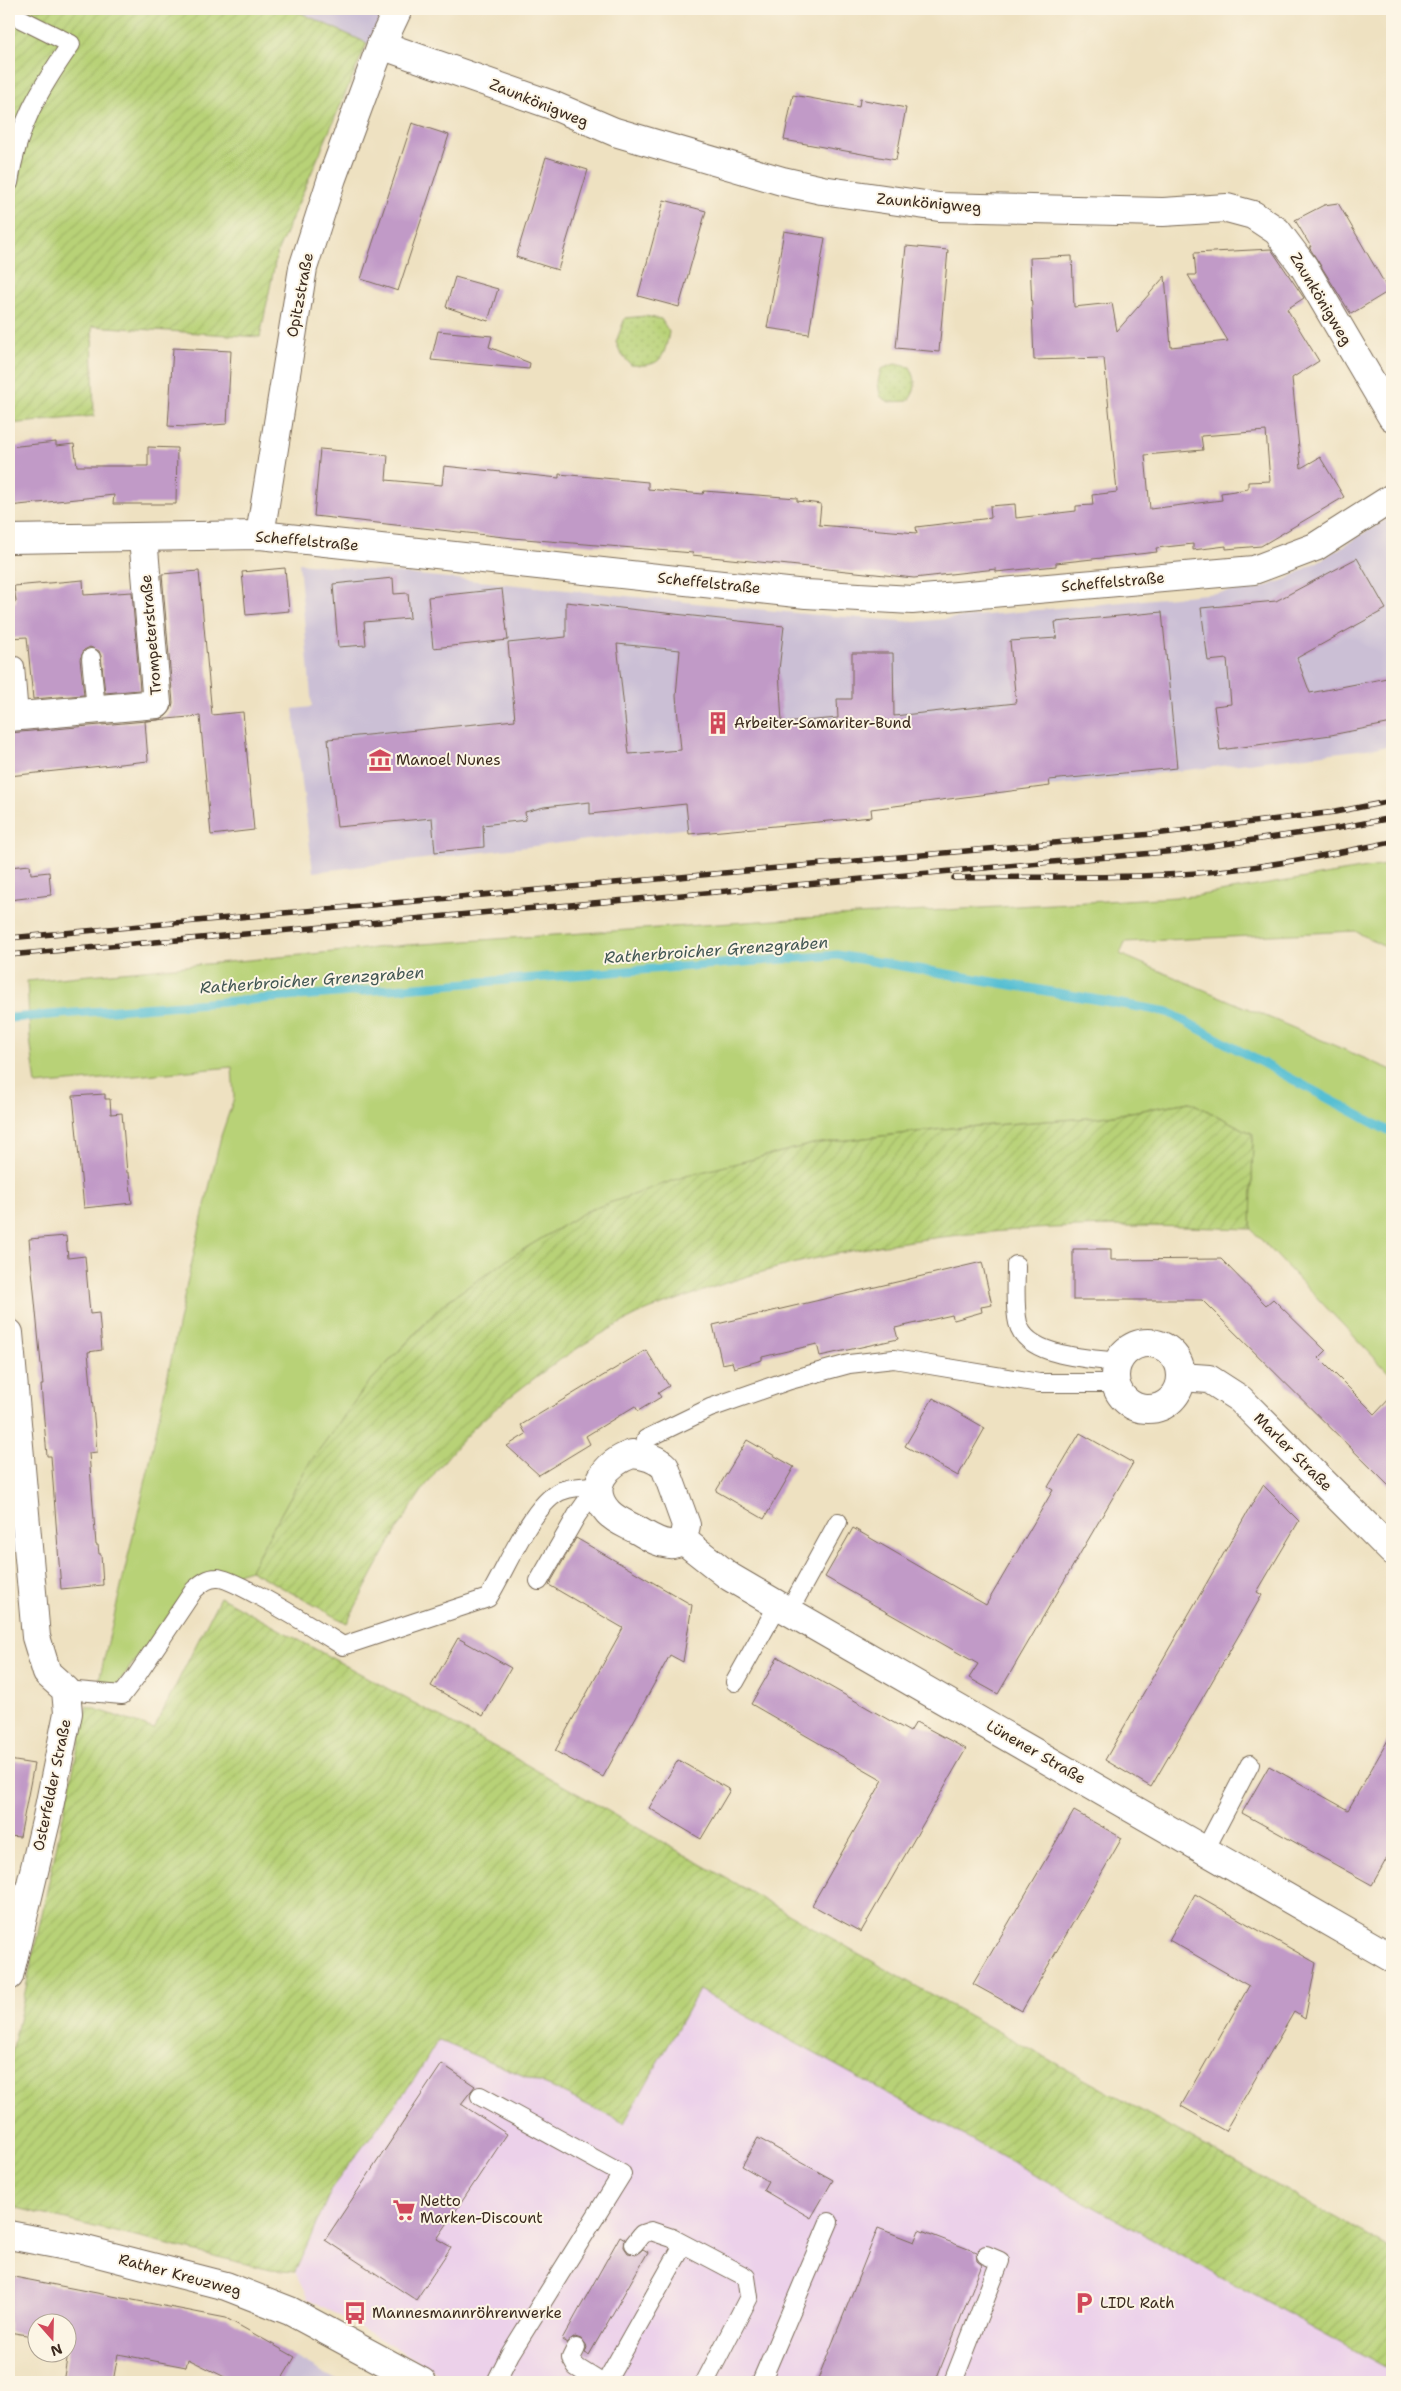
<svg xmlns="http://www.w3.org/2000/svg" width="1401" height="2391" viewBox="0 0 1401 2391" font-family="'Shantell Sans',sans-serif">
<style>
.built{fill:#ecd1ea}
.industrial{fill:#cbbfd5}
.grass{fill:#b8d277;stroke:#7a7e4a}
.park{fill:url(#park-dots);stroke:#7a7e4a}
.garden{fill:url(#garden-furrows);stroke:#7a7e4a}
.lines{fill:none;stroke-linecap:round;stroke-linejoin:round}
.stream{stroke:#56bfd3;stroke-width:9}
.building{fill:#c19ac7;fill-rule:evenodd}
.service-casing{stroke:#7a6a57;stroke-width:20}
.minor-casing{stroke:#7a6a57;stroke-width:30}
.secondary-casing{stroke:#7a6a57;stroke-width:30}
.service{stroke:#fff;stroke-width:18}
.minor{stroke:#fff;stroke-width:28}
.secondary{stroke:#fff;stroke-width:28}
.rail-casing{stroke:#3b2a1e;stroke-width:5.5}
.rail{stroke:#fcf5e5;stroke-width:4;stroke-dasharray:11;stroke-linecap:butt}
.labels{text-anchor:middle;dominant-baseline:central;stroke-width:4;stroke-linejoin:round;paint-order:stroke}
.street-label{font-size:15px;fill:#3b2a1e;stroke:#fcf5e5}
.poi-label{font-size:15px;fill:#3b2a1e;stroke:#fcf5e5;text-anchor:start}
.water-label{font-size:16px;font-style:italic;fill:#435754;stroke:#fcf5e5}
</style>
<defs>
<pattern id="park-dots" width="8" height="8" patternUnits="userSpaceOnUse" patternTransform="scale(1.25)"><rect width="8" height="8" fill="#b8d277"/><path d="M2 2h.1M6 6h.1" fill="none" stroke="#9fb466" stroke-width="1.8" stroke-linecap="round"/></pattern>
<pattern id="garden-furrows" width="10" height="10" patternUnits="userSpaceOnUse" patternTransform="scale(1.25)"><rect width="10" height="10" fill="#b8d277"/><path d="M-1 1l2-2M0 10L10 0M9 11l2-2" fill="none" stroke="#9fb466"/></pattern>
</defs>
<rect width="100%" height="100%" fill="#fcf5e5"/>
<filter id="ink" filterUnits="userSpaceOnUse"><feTurbulence type="fractalNoise" baseFrequency=".02" numOctaves="2"/><feDisplacementMap in="SourceGraphic" scale="10" xChannelSelector="R" yChannelSelector="G"/><feConvolveMatrix kernelMatrix="1 2 1 2 8 2 1 2 1" color-interpolation-filters="sRGB"/></filter>
<filter id="wash" filterUnits="userSpaceOnUse"><feTurbulence type="fractalNoise" baseFrequency=".0096" numOctaves="4" result="noise"/><feDisplacementMap in="SourceGraphic" scale="20" xChannelSelector="R" yChannelSelector="G"/><feGaussianBlur stdDeviation="1.12" result="paint"/><feColorMatrix in="noise" values="0 0 0 0 0 0 0 0 0 0 0 0 0 0 0 0 0 1.4 0 .05"/><feComposite in="paint" operator="in"/></filter>
<g filter="url(#wash)">
<rect width="100%" height="100%" fill="#eee1c1"/>
<path class="built" d="M 699,1990 L 1387,2368 L 1386,2382 L 455,2382 L 308,2298 L 295,2272 L 333,2186 L 415,2078 L 438,2040 L 553,2088 L 624,2123 Z"/>
<g class="industrial">
<path d="M 292,9 L 402,9 L 381,45 L 367,43 Z"/>
<path d="M 1392,516 L 1392,746 L 313,872 L 293,709 L 312,707 L 299,563 L 805,614 L 914,622 L 1258,589 L 1287,579 L 1326,557 Z"/>
<path d="M 267,2342 L 340,2382 L 245,2382 Z"/>
</g>
<path class="grass" d="M 1392,864 L 1392,951 L 1355,931 L 1125,942 L 1120,954 L 1392,1070 L 1392,1376 L 1251,1229 L 1253,1134 L 1190,1102 L 1102,1117 L 952,1128 L 813,1144 L 687,1176 L 587,1211 L 516,1254 L 443,1304 L 366,1386 L 308,1465 L 250,1570 L 188,1589 L 116,1686 L 98,1685 L 147,1475 L 187,1283 L 221,1136 L 234,1098 L 232,1067 L 36,1085 L 30,1038 L 27,981 L 407,945 L 820,917 L 1195,896 Z"/>
<g class="park">
<path d="M 645,316 L 661,319 L 669,332 C 664,359 661,367 631,365 L 621,354 L 616,342 L 625,318 Z"/>
<path d="M 895,364 L 910,367 C 917,380 917,390 908,401 L 889,402 L 880,396 L 878,382 L 881,369 Z"/>
</g>
<g class="garden">
<path d="M 9,9 L 292,9 L 367,43 L 277,253 L 260,337 L 92,326 L 94,416 L 9,424 Z"/>
<path d="M 1190,1102 L 1253,1134 L 1251,1229 C 1210,1228 1169,1226 1128,1226 C 986,1227 834,1243 700,1292 C 678,1300 655,1306 635,1316 C 600,1333 567,1354 536,1377 C 512,1395 487,1414 467,1435 C 415,1489 381,1558 347,1623 L 250,1570 L 308,1465 L 366,1386 L 443,1304 L 516,1254 L 587,1211 L 686,1176 L 813,1144 L 952,1128 L 1102,1117 Z"/>
<path d="M 220,1597 L 513,1757 L 914,1985 L 1392,2249 L 1392,2357 L 1387,2368 L 699,1990 L 624,2123 L 553,2088 L 438,2040 L 415,2078 L 333,2186 L 295,2272 L 271,2270 L 9,2206 L 9,2066 L 87,1706 L 154,1729 Z"/>
</g>
<g class="lines">
<path class="stream" d="M 9,1018 L 837,955 L 1168,1012 L 1392,1133"/>
</g>
<g id="blocks">
<g class="building">
<path d="M 793,95 L 859,107 L 860,99 L 906,108 L 896,160 L 784,140 Z"/>
<path d="M 412,123 L 449,135 L 398,291 L 361,279 Z"/>
<path d="M 546,157 L 588,170 L 558,270 L 516,257 Z"/>
<path d="M 664,200 L 706,211 L 679,307 L 638,296 Z"/>
<path d="M 1338,203 L 1389,291 L 1351,314 L 1309,247 L 1311,247 L 1295,220 L 1324,205 Z"/>
<path d="M 784,231 L 825,238 L 809,334 L 767,328 Z"/>
<path d="M 906,246 L 948,250 L 939,352 L 896,348 Z"/>
<path d="M 1271,249 L 1304,298 L 1287,309 L 1319,361 L 1292,378 L 1301,468 L 1320,457 L 1344,497 L 1261,546 L 1226,549 L 1226,546 L 1193,550 L 1193,544 L 1156,548 L 1157,552 L 1056,563 L 1056,566 L 996,572 L 996,569 L 914,578 L 692,555 L 693,553 L 513,538 L 314,516 L 320,449 L 388,455 L 386,480 L 442,485 L 444,466 L 559,478 L 559,474 L 648,482 L 648,489 L 703,494 L 704,491 L 797,498 L 797,501 L 821,504 L 819,525 L 917,533 L 916,527 L 991,518 L 990,506 L 1015,504 L 1016,518 L 1076,511 L 1076,506 L 1093,505 L 1092,495 L 1117,492 L 1104,358 L 1034,360 L 1030,258 L 1072,256 L 1074,307 L 1112,303 L 1117,331 L 1165,276 L 1171,347 L 1228,341 L 1188,275 L 1196,275 L 1194,253 ZM 1266,431 L 1270,481 L 1248,482 L 1248,489 L 1221,493 L 1222,500 L 1150,509 L 1145,455 L 1203,450 L 1201,436 Z"/>
<path d="M 455,277 L 498,289 L 488,321 L 446,307 Z"/>
<path d="M 438,331 L 492,336 L 489,347 L 530,363 L 529,369 L 431,360 Z"/>
<path d="M 173,348 L 231,351 L 227,424 L 187,427 L 168,426 Z"/>
<path d="M 56,442 L 56,446 L 74,444 L 77,466 L 148,466 L 148,447 L 177,448 L 176,504 L 113,504 L 114,495 L 9,506 L 9,447 Z"/>
<path d="M 1357,558 L 1386,609 L 1297,658 L 1310,693 L 1392,677 L 1392,723 L 1331,735 L 1220,750 L 1214,706 L 1231,704 L 1227,659 L 1208,661 L 1201,608 L 1276,601 Z"/>
<path d="M 285,568 L 289,611 L 246,615 L 242,572 Z"/>
<path d="M 199,571 L 212,715 L 243,712 L 254,830 L 211,835 L 200,716 L 145,721 L 148,761 L 9,776 L 9,733 L 158,720 L 166,716 L 171,710 L 173,703 L 162,574 Z"/>
<path d="M 393,578 L 394,594 L 408,593 L 410,618 L 364,622 L 366,645 L 338,647 L 333,584 Z"/>
<path d="M 83,580 L 84,595 L 132,592 L 140,690 L 105,693 L 101,656 L 99,651 L 90,647 L 84,650 L 80,659 L 84,695 L 33,699 L 27,637 L 9,638 L 9,603 L 16,602 L 14,586 Z"/>
<path d="M 502,589 L 508,640 L 433,648 L 428,597 Z"/>
<path d="M 566,602 L 784,626 L 779,670 L 782,723 L 838,718 L 837,699 L 852,699 L 852,653 L 893,653 L 894,716 L 1016,703 L 1010,641 L 1057,638 L 1055,622 L 1162,612 L 1177,768 L 1049,780 L 1050,786 L 871,809 L 872,817 L 689,834 L 686,804 L 590,814 L 590,802 L 544,807 L 525,812 L 526,820 L 483,825 L 484,847 L 435,852 L 432,818 L 337,827 L 328,739 L 515,720 L 508,643 L 566,637 ZM 617,644 L 680,650 L 676,696 L 681,750 L 629,754 Z"/>
<path d="M 30,865 L 31,874 L 49,872 L 51,895 L 9,900 L 9,867 Z"/>
<path d="M 105,1094 L 105,1099 L 110,1099 L 111,1114 L 122,1113 L 127,1173 L 129,1173 L 132,1203 L 84,1208 L 73,1096 Z"/>
<path d="M 66,1236 L 68,1258 L 85,1256 L 90,1314 L 99,1313 L 102,1350 L 88,1352 L 97,1452 L 89,1453 L 96,1545 L 98,1545 L 99,1554 L 101,1554 L 103,1585 L 61,1589 L 51,1456 L 47,1456 L 41,1385 L 43,1385 L 29,1239 Z"/>
<path d="M 1073,1249 L 1111,1249 L 1111,1260 L 1221,1259 L 1266,1305 L 1273,1299 L 1326,1351 L 1319,1358 L 1375,1414 L 1392,1396 L 1392,1489 L 1202,1300 L 1073,1300 Z"/>
<path d="M 982,1262 L 992,1305 L 981,1307 L 982,1312 L 954,1320 L 952,1315 L 895,1328 L 898,1339 L 820,1356 L 817,1344 L 762,1357 L 762,1360 L 734,1368 L 732,1362 L 722,1364 L 713,1325 Z"/>
<path d="M 646,1350 L 669,1386 L 658,1393 L 661,1397 L 638,1411 L 635,1406 L 586,1436 L 590,1444 L 539,1475 L 507,1446 L 526,1434 L 521,1425 Z"/>
<path d="M 933,1398 L 985,1428 L 958,1476 L 905,1446 Z"/>
<path d="M 1080,1433 L 1133,1463 L 998,1694 L 969,1678 L 978,1664 L 825,1577 L 853,1528 L 986,1605 L 1053,1490 L 1048,1487 Z"/>
<path d="M 747,1440 L 794,1467 L 764,1519 L 716,1491 Z"/>
<path d="M 1263,1485 L 1299,1521 L 1257,1592 L 1262,1595 L 1151,1787 L 1105,1760 Z"/>
<path d="M 576,1538 L 692,1605 L 683,1662 L 670,1655 L 603,1777 L 555,1751 L 623,1628 L 549,1585 Z"/>
<path d="M 458,1638 L 511,1668 L 483,1716 L 431,1686 Z"/>
<path d="M 778,1657 L 910,1732 L 916,1722 L 966,1749 L 861,1932 L 812,1905 L 883,1780 L 751,1704 Z"/>
<path d="M 1392,1733 L 1392,1849 L 1372,1885 L 1242,1813 L 1269,1766 L 1348,1810 Z"/>
<path d="M 9,1760 L 34,1764 L 20,1837 L 9,1836 Z"/>
<path d="M 678,1760 L 730,1790 L 701,1839 L 649,1808 Z"/>
<path d="M 1074,1811 L 1122,1838 L 1022,2011 L 973,1984 Z"/>
<path d="M 1195,1894 L 1316,1963 L 1305,2019 L 1294,2012 L 1225,2131 L 1181,2106 L 1249,1986 L 1169,1940 Z"/>
<path d="M 442,2064 L 475,2086 L 461,2104 L 507,2134 L 437,2239 L 451,2247 L 416,2300 L 325,2240 Z"/>
<path d="M 758,2138 L 833,2180 L 811,2218 L 763,2190 L 768,2181 L 742,2166 Z"/>
<path d="M 878,2228 L 914,2242 L 919,2230 L 976,2252 L 977,2261 L 982,2265 L 935,2382 L 817,2382 Z"/>
<path d="M 620,2236 L 625,2239 L 624,2247 L 628,2253 L 637,2254 L 643,2249 L 648,2252 L 589,2355 L 585,2353 L 587,2347 L 581,2339 L 575,2337 L 567,2343 L 562,2340 Z"/>
<path d="M 9,2276 L 226,2318 L 295,2357 L 280,2382 L 235,2382 L 188,2359 L 186,2367 L 118,2354 L 113,2382 L 63,2382 L 70,2342 L 68,2342 L 68,2324 L 38,2324 L 38,2337 L 9,2332 Z"/>
</g>
</g>
</g>
<g filter="url(#ink)">
<use href="#blocks" fill-opacity="0" stroke="#7a6a57" stroke-width="1"/>
<g class="lines">
<defs>
<g id="service">
<path d="M 9,13 L 71,44 C 39,90 17,126 9,183"/>
<path d="M 91,658 L 96,709"/>
<path d="M 15,666 L 19,716"/>
<path d="M 1016,1265 C 1016,1283 1014,1306 1018,1323 C 1026,1357 1089,1358 1117,1362"/>
<path d="M 642,1455 L 646,1439 L 710,1408 L 790,1380 L 849,1364 L 894,1359 L 1039,1383 L 1115,1383"/>
<path d="M 789,1611 L 838,1522"/>
<path d="M 735,1682 L 778,1605"/>
<path d="M 66,1690 L 122,1695 L 135,1678 L 194,1590 C 201,1584 207,1578 217,1578 C 233,1577 324,1634 343,1646 L 488,1598 C 505,1572 534,1498 564,1490 C 575,1486 588,1487 598,1485 L 577,1515 L 539,1581"/>
<path d="M 1205,1850 L 1250,1764"/>
<path d="M 480,2096 L 622,2174 L 510,2354 L 496,2382"/>
<path d="M 634,2244 L 642,2234 L 651,2231 L 672,2238 L 746,2277 L 749,2297 L 705,2382"/>
<path d="M 576,2348 L 571,2358 L 576,2367 L 600,2382"/>
<path d="M 606,2382 L 683,2245"/>
<path d="M 761,2382 L 829,2222"/>
<path d="M 953,2382 L 1000,2261 L 986,2255"/>
</g>
<g id="minor">
<path d="M 381,45 L 552,105 L 615,132 L 782,181 L 822,190 L 939,207 L 1163,212 L 1227,208 L 1253,215 L 1277,231 L 1304,267 L 1392,417"/>
<path d="M 260,535 L 303,268 L 332,178 L 381,45 L 398,9"/>
<path d="M 9,539 L 260,535 L 806,594 L 912,600 L 1254,570 L 1315,547 L 1392,498"/>
<path d="M 9,717 L 157,704 L 143,537"/>
<path d="M 9,1333 L 36,1637 L 47,1673 L 66,1690 L 68,1713 L 47,1817 L 9,1976"/>
<circle cx="1148" cy="1376" r="33"/>
<path d="M 1181,1377 L 1209,1379 L 1240,1399 L 1392,1551"/>
<path d="M 632,1454 C 645,1455 656,1458 665,1467 L 686,1525 L 683,1540 C 679,1542 674,1545 669,1544 C 657,1543 648,1536 637,1530 C 628,1525 615,1520 608,1512 C 585,1487 607,1463 632,1454 Z"/>
<path d="M 683,1540 L 730,1577 L 778,1605 L 1392,1958"/>
</g>
<path id="secondary" d="M 9,2235 L 82,2249 L 226,2286 L 290,2311 L 422,2382"/>
</defs>
<use href="#service" class="service-casing"/>
<use href="#minor" class="minor-casing"/>
<use href="#secondary" class="secondary-casing"/>
<use href="#service" class="service"/>
<use href="#minor" class="minor"/>
<use href="#secondary" class="secondary"/>
<defs>
<g id="rail">
<path d="M 954,878 C 1029,876 1107,879 1182,874 C 1252,870 1323,856 1392,842"/>
<path d="M 9,938 L 1163,833 L 1335,812 L 1392,801"/>
<path d="M 9,955 L 1176,851 L 1338,828 L 1392,818"/>
</g>
</defs>
<use href="#rail" class="rail-casing"/>
<use href="#rail" class="rail"/>
</g>
</g>
<defs>
<symbol id="building-bare" viewBox="-9 -9 18 18"><path d="M-4-6H4V6H1V3H-1V6H-4ZM-2.5-4.3h1.7v1.8h-1.7ZM.8-4.3h1.7v1.8H.8ZM-2.5-1h1.7V.8h-1.7ZM.8-1h1.7V.8H.8Z" fill="#d1495b" stroke="#fcf5e5" stroke-width="2.5" paint-order="stroke"/></symbol>
<symbol id="museum-bare" viewBox="-9 -9 18 18"><path d="M0-6L6-3V-2H-6V-3ZM-5-1h2V3h-2ZM-1-1h2V3h-2ZM3-1h2V3H3ZM-6 4H6V6H-6Z" fill="#d1495b" stroke="#fcf5e5" stroke-width="2.5" paint-order="stroke"/></symbol>
<symbol id="supermarket-bare" viewBox="-9 -9 18 18"><path d="M-6-5.5h2.5l.6 2H6L4.5 2H-2.5L-4.4-4H-6ZM-1.5 3.2a1.3 1.3 0 1 0 .1 0ZM3 3.2a1.3 1.3 0 1 0 .1 0Z" fill="#d1495b" stroke="#fcf5e5" stroke-width="2.5" paint-order="stroke"/></symbol>
<symbol id="parking-bare" viewBox="-9 -9 18 18"><path d="M-3.5-5.5H1a3.5 3.5 0 0 1 0 7H-1V5.5H-3.5ZM-1-3.4V-.6H.8a1.4 1.4 0 0 0 0-2.8Z" fill="#d1495b" stroke="#fcf5e5" stroke-width="2.5" paint-order="stroke"/></symbol>
<symbol id="bus-bare" viewBox="-9 -9 18 18"><path d="M-5-6H5V4H4V6H2V4H-2V6H-4V4H-5ZM-3.5-4V0h7V-4ZM-3.5 1.2v1.5H-2V1.2ZM2 1.2v1.5H3.5V1.2Z" fill="#d1495b" stroke="#fcf5e5" stroke-width="2.5" paint-order="stroke"/></symbol>
</defs>
<g fill-rule="evenodd">
<use href="#building-bare" x="702" y="707" width="32" height="32"/>
<use href="#museum-bare" x="364" y="744" width="32" height="32"/>
<use href="#supermarket-bare" x="388" y="2194" width="32" height="32"/>
<use href="#parking-bare" x="1068" y="2287" width="32" height="32"/>
<use href="#bus-bare" x="339" y="2297" width="32" height="32"/>
</g>
<g class="labels">
<g class="street-label">
<text transform="translate(539 103) rotate(22)">Zaunkönigweg</text>
<text transform="translate(929 203) rotate(5)">Zaunkönigweg</text>
<text transform="translate(300 295) rotate(-79)">Opitzstraße</text>
<text transform="translate(1321 299) rotate(59)">Zaunkönigweg</text>
<text transform="translate(307 541) rotate(5)">Scheffelstraße</text>
<text transform="translate(1113 582) rotate(-5)">Scheffelstraße</text>
<text transform="translate(709 583) rotate(6)">Scheffelstraße</text>
<text transform="translate(151 635) rotate(-95)">Trompeterstraße</text>
<text transform="translate(1293 1452) rotate(45)">Marler Straße</text>
<text transform="translate(1036 1752) rotate(30)">Lünener Straße</text>
<text transform="translate(52 1785) rotate(-78)">Osterfelder Straße</text>
<text transform="translate(180 2275) rotate(15)">Rather Kreuzweg</text>
</g>
<g class="poi-label">
<text x="734" y="723">Arbeiter-Samariter-Bund</text>
<text x="396" y="760">Manoel Nunes</text>
<text x="420" y="2201">Netto<tspan x="420" dy="17">Marken-Discount</tspan></text>
<text x="1100" y="2303">LIDL Rath</text>
<text x="372" y="2313">Mannesmannröhrenwerke</text>
</g>
<g class="water-label">
<text transform="translate(716 950) rotate(-4)">Ratherbroicher Grenzgraben</text>
<text transform="translate(312 980) rotate(-4)">Ratherbroicher Grenzgraben</text>
</g>
</g>
<rect width="1401" height="2391" fill="none" stroke="#fcf5e5" stroke-width="30"/>
<g transform="translate(52 2338) rotate(160)"><circle r="24" fill="#fcf5e5" stroke="#afa495"/>
<path d="M0-4L9 19L0 12L-9 19Z" fill="#d1495b"/>
<text y="-8" font-size="14" font-weight="bold" text-anchor="middle" fill="#3b2a1e">N</text>
</g>
</svg>
